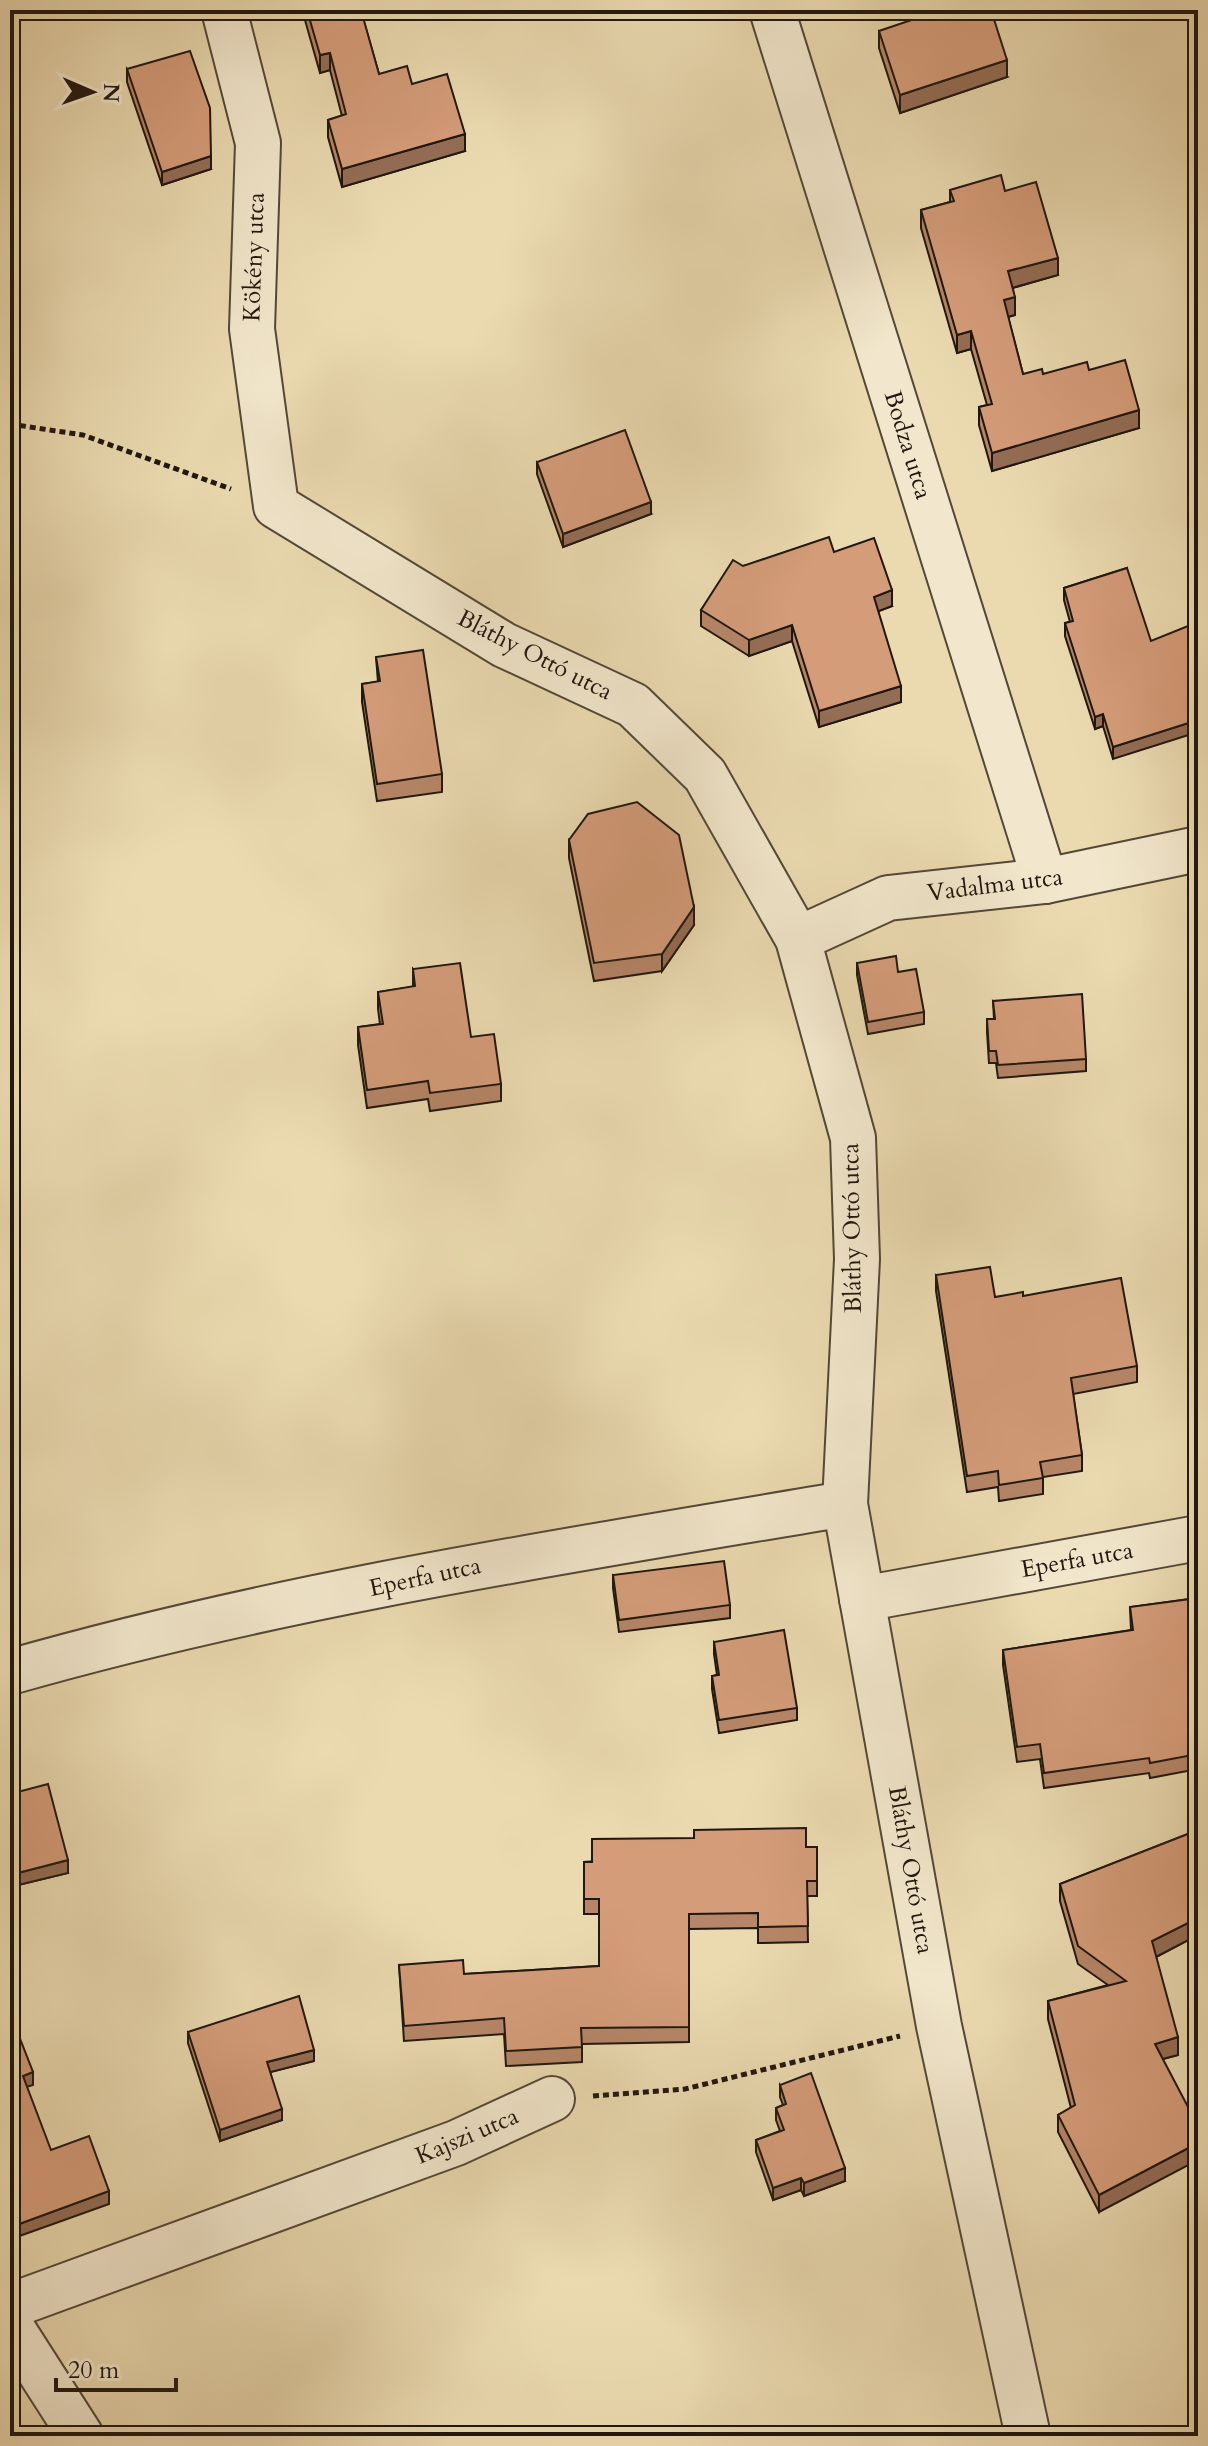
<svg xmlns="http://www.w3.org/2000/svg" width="1208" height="2446" viewBox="0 0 1208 2446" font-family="Cardo,serif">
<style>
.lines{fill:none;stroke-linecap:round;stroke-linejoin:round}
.minor-casing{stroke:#534837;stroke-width:48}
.path{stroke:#20170f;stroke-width:5;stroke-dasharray:6 4;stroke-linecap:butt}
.minor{stroke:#f2e7cc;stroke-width:44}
.wall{fill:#b68668;stroke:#20170f;stroke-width:2}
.shaded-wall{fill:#946d55;stroke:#20170f;stroke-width:2}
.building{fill:#d49c79;stroke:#20170f;stroke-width:2}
.labels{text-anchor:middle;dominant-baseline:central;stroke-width:6;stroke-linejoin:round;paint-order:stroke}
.street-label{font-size:24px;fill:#20170f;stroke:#f2e7cc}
</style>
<rect width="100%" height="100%" fill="#ebdab0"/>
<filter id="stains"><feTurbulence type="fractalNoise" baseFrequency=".0025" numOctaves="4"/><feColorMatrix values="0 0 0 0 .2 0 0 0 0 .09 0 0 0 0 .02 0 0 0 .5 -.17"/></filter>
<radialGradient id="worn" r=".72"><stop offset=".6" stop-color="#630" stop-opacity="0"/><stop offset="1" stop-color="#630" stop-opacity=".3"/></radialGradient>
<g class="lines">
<defs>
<g id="minor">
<path d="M 224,10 L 258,143 L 252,329 L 276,506 L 504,645 L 633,705 L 705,775 L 798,939 L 853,1138 L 857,1259 L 845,1504 L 939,2026 L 1028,2436"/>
<path d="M 772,10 L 1045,881"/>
<path d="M 798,939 L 888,898 L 1045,881 L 1198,849"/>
<path d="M 862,1599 L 1198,1538"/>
<path d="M 10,1672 C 283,1594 565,1551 845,1504"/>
<path d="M 10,2306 L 456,2143 L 552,2099"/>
<path d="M 10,2325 L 81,2436"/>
</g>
</defs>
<use href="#minor" class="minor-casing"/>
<g class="path">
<path d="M 10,424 L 83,435 L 231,489"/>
<path d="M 593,2096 L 685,2089 L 900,2036"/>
</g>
<use href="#minor" class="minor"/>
</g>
<g class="wall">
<path d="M 305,10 L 381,10 L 362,15 L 379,74 L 412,84 L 465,151 L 342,187 L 328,137 L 328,120 L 342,116 L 330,70 L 320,73 L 305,20 Z"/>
<path d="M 879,31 L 1007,77 L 900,113 L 879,48 Z"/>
<path d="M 127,69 L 211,169 L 162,185 L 127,82 Z"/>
<path d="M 950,190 L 1005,191 L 1058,275 L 1013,288 L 1015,315 L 1008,317 L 1023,374 L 1043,374 L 1089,370 L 1139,428 L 992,471 L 979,425 L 979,407 L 987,405 L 971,349 L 957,353 L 921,228 L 921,210 L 950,202 Z"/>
<path d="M 537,462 L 651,514 L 563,547 L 537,474 Z"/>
<path d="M 834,552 L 892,606 L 878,611 L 901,702 L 819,727 L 792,641 L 749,656 L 701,626 L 701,610 L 743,566 Z"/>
<path d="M 1127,568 L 1113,759 L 1103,726 L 1095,729 L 1065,636 L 1065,623 L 1070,622 L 1064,600 L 1064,588 Z"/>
<path d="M 376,657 L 442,774 L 442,792 L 377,801 L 362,702 L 362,684 L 378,682 Z"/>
<path d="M 569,840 L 694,925 L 662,971 L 594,981 L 569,858 Z"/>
<path d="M 857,963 L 898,972 L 924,1012 L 924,1024 L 868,1034 L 857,975 Z"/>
<path d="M 413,969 L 471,1037 L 501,1084 L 501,1101 L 430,1111 L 428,1099 L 367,1108 L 358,1045 L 358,1027 L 380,1024 L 378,1009 L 378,992 L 413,987 Z"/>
<path d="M 993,1001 L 1086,1059 L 1086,1071 L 998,1078 L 996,1063 L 989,1063 L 987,1032 L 987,1019 L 994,1019 Z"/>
<path d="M 936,1275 L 995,1297 L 1023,1296 L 1137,1366 L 1137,1382 L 1073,1394 L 1082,1455 L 1082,1471 L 1043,1477 L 1043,1494 L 999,1501 L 998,1487 L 967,1492 L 936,1291 Z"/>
<path d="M 613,1575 L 730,1605 L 730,1618 L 619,1632 L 613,1588 Z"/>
<path d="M 1198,1598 L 1198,1702 L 1192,1702 L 1198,1737 L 1198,1769 L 1150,1778 L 1149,1773 L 1044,1788 L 1040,1759 L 1017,1762 L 1003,1665 L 1003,1650 L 1131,1630 L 1130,1607 Z"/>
<path d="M 714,1642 L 797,1708 L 797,1720 L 719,1733 L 712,1689 L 712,1676 L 717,1675 L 714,1654 Z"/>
<path d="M 10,1794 L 68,1873 L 14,1886 L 10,1869 Z"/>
<path d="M 1198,1830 L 1198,1935 L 1156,1957 L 1178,2055 L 1163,2059 L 1099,2212 L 1058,2132 L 1058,2115 L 1071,2108 L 1048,2019 L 1048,2001 L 1108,1985 L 1078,1964 L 1060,1901 L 1060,1884 Z"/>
<path d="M 806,1847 L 817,1847 L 817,1896 L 807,1896 L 808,1942 L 758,1943 L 758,1928 L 689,1929 L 689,2042 L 582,2044 L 582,2062 L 506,2066 L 504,2034 L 404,2041 L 399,1965 L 464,1974 L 599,1966 L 599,1914 L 584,1914 L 584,1862 Z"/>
<path d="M 188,2032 L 314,2061 L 270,2072 L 282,2120 L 220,2141 L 188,2043 Z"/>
<path d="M 780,2085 L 845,2181 L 804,2196 L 801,2190 L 773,2200 L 756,2152 L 756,2140 L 780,2131 L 776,2120 L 776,2108 L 783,2105 L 780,2097 Z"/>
</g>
<g class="shaded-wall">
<path d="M 358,10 L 381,10 L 358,16 Z"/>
<path d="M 330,53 L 330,70 L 320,73 L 320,55 Z"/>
<path d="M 1007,60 L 1007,77 L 900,113 L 900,95 Z"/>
<path d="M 465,134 L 465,151 L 342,187 L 342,169 Z"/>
<path d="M 211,156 L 211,169 L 162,185 L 162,172 Z"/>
<path d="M 1058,258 L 1058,275 L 1008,289 L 1008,271 Z"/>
<path d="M 1015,297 L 1015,315 L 1004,318 L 1004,300 Z"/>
<path d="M 971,331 L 971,349 L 957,353 L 957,335 Z"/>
<path d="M 1139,410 L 1139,428 L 992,471 L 992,453 Z"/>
<path d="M 651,502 L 651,514 L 563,547 L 563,534 Z"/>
<path d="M 892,590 L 892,606 L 874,613 L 874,597 Z"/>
<path d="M 792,625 L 792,641 L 749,656 L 749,640 Z"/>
<path d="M 901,686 L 901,702 L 819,727 L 819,711 Z"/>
<path d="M 1103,714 L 1103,726 L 1095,729 L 1095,717 Z"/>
<path d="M 1198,720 L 1198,732 L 1113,759 L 1113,747 Z"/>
<path d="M 694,907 L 694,925 L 662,971 L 662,954 Z"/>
<path d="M 68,1860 L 68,1873 L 14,1886 L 14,1874 Z"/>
<path d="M 1198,1918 L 1198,1935 L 1152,1959 L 1152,1941 Z"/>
<path d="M 19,2004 L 19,2016 L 10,2019 L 10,2007 Z"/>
<path d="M 1178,2037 L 1178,2055 L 1155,2061 L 1155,2044 Z"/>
<path d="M 314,2050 L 314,2061 L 267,2073 L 267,2062 Z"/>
<path d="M 33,2072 L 33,2085 L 23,2088 L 23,2076 Z"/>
<path d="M 282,2109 L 282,2120 L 220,2141 L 220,2130 Z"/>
<path d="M 1198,2143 L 1198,2160 L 1099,2212 L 1099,2195 Z"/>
<path d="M 845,2168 L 845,2181 L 804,2196 L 804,2183 Z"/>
<path d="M 801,2178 L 801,2190 L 773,2200 L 773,2188 Z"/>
<path d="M 109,2191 L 109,2204 L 11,2239 L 11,2227 Z"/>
</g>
<g class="building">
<path d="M 307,10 L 361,10 L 379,74 L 407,66 L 412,84 L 447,74 L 465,134 L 342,169 L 328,120 L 346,114 L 330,53 L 320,55 Z"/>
<path d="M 941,10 L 991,10 L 1007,60 L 900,95 L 879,31 Z"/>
<path d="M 190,51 L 210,108 L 211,156 L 162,172 L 127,69 Z"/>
<path d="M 1001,175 L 1005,191 L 1036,182 L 1058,258 L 1008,271 L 1015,297 L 1004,300 L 1023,374 L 1042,369 L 1043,374 L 1087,362 L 1089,370 L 1125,360 L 1139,410 L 992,453 L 979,407 L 992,404 L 971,331 L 957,335 L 921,210 L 954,201 L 950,190 Z"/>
<path d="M 625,430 L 651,502 L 563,534 L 537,462 Z"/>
<path d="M 829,537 L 834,552 L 874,538 L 892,590 L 874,597 L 901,686 L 819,711 L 792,625 L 749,640 L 701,610 L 733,560 L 743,566 Z"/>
<path d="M 1127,568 L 1151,641 L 1198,622 L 1198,720 L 1113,747 L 1103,714 L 1095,717 L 1065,623 L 1073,621 L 1064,588 Z"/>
<path d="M 423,650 L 442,774 L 377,784 L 362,684 L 380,681 L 376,657 Z"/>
<path d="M 637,802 L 679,835 L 694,907 L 662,954 L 594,963 L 569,840 L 588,814 Z"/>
<path d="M 896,956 L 898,972 L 916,969 L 924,1012 L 868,1022 L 857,963 Z"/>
<path d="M 460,963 L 471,1037 L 494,1034 L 501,1084 L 430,1093 L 428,1081 L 367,1090 L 358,1027 L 383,1024 L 378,992 L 415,986 L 413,969 Z"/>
<path d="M 1082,994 L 1086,1059 L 998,1065 L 996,1051 L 989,1051 L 987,1019 L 995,1019 L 993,1001 Z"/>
<path d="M 990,1267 L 995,1297 L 1023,1292 L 1023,1296 L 1121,1278 L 1137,1366 L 1071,1378 L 1082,1455 L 1040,1462 L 1043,1478 L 999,1485 L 998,1471 L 967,1476 L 936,1275 Z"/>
<path d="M 724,1561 L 730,1605 L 619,1620 L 613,1575 Z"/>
<path d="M 1198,1598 L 1198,1666 L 1195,1666 L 1198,1686 L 1189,1688 L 1198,1737 L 1198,1754 L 1150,1763 L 1149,1758 L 1044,1773 L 1040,1744 L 1017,1747 L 1003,1650 L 1133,1630 L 1130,1607 Z"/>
<path d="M 784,1630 L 797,1708 L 719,1720 L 712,1676 L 719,1675 L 714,1642 Z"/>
<path d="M 48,1784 L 68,1860 L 14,1874 L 10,1857 L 10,1794 Z"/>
<path d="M 806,1828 L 806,1847 L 817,1847 L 817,1881 L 807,1881 L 808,1926 L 758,1927 L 758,1913 L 689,1914 L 689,2027 L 581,2028 L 582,2047 L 506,2051 L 504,2018 L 404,2026 L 399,1965 L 463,1960 L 464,1974 L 599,1966 L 599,1899 L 584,1899 L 584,1862 L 592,1862 L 592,1839 L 694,1838 L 694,1830 Z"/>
<path d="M 1198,1830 L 1198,1918 L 1152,1941 L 1178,2037 L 1155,2044 L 1198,2126 L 1198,2143 L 1099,2195 L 1058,2115 L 1075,2105 L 1048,2001 L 1126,1981 L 1078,1946 L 1060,1884 Z"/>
<path d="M 10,1977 L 19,2004 L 10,2007 Z"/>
<path d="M 299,1996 L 314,2050 L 267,2062 L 282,2109 L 220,2130 L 188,2032 Z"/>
<path d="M 10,2013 L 33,2072 L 23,2076 L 51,2150 L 89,2136 L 109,2191 L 11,2227 Z"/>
<path d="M 811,2073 L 845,2168 L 804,2183 L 801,2178 L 773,2188 L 756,2140 L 784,2130 L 776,2108 L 786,2104 L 780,2085 Z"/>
</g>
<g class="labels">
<g class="street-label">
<text transform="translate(254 257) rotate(-88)">Kökény utca</text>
<text transform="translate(908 445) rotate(73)">Bodza utca</text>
<text transform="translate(535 655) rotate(27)">Bláthy Ottó utca</text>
<text transform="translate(995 885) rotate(-7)">Vadalma utca</text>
<text transform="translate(852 1228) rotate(-91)">Bláthy Ottó utca</text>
<text transform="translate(1077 1560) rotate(-10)">Eperfa utca</text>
<text transform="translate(425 1577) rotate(-12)">Eperfa utca</text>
<text transform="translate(911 1870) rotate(80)">Bláthy Ottó utca</text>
<text transform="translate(467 2136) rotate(-23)">Kajszi utca</text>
</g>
</g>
<rect width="1208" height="2446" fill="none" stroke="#ebdab0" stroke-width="40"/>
<rect x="12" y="12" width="1184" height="2422" fill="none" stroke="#20170f" stroke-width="4"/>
<rect x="20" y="20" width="1168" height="2406" fill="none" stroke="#20170f" stroke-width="2"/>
<g transform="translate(92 92) rotate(92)" stroke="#f2e7cc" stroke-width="6" paint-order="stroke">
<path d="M0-6L14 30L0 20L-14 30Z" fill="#20170f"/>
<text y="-12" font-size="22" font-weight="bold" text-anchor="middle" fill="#20170f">N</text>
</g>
<path d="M56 2378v12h120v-12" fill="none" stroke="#20170f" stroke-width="4"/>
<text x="68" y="2378" font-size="24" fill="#20170f" stroke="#f2e7cc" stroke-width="6" paint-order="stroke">20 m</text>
<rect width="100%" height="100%" filter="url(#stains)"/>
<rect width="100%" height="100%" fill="url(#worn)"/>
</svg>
